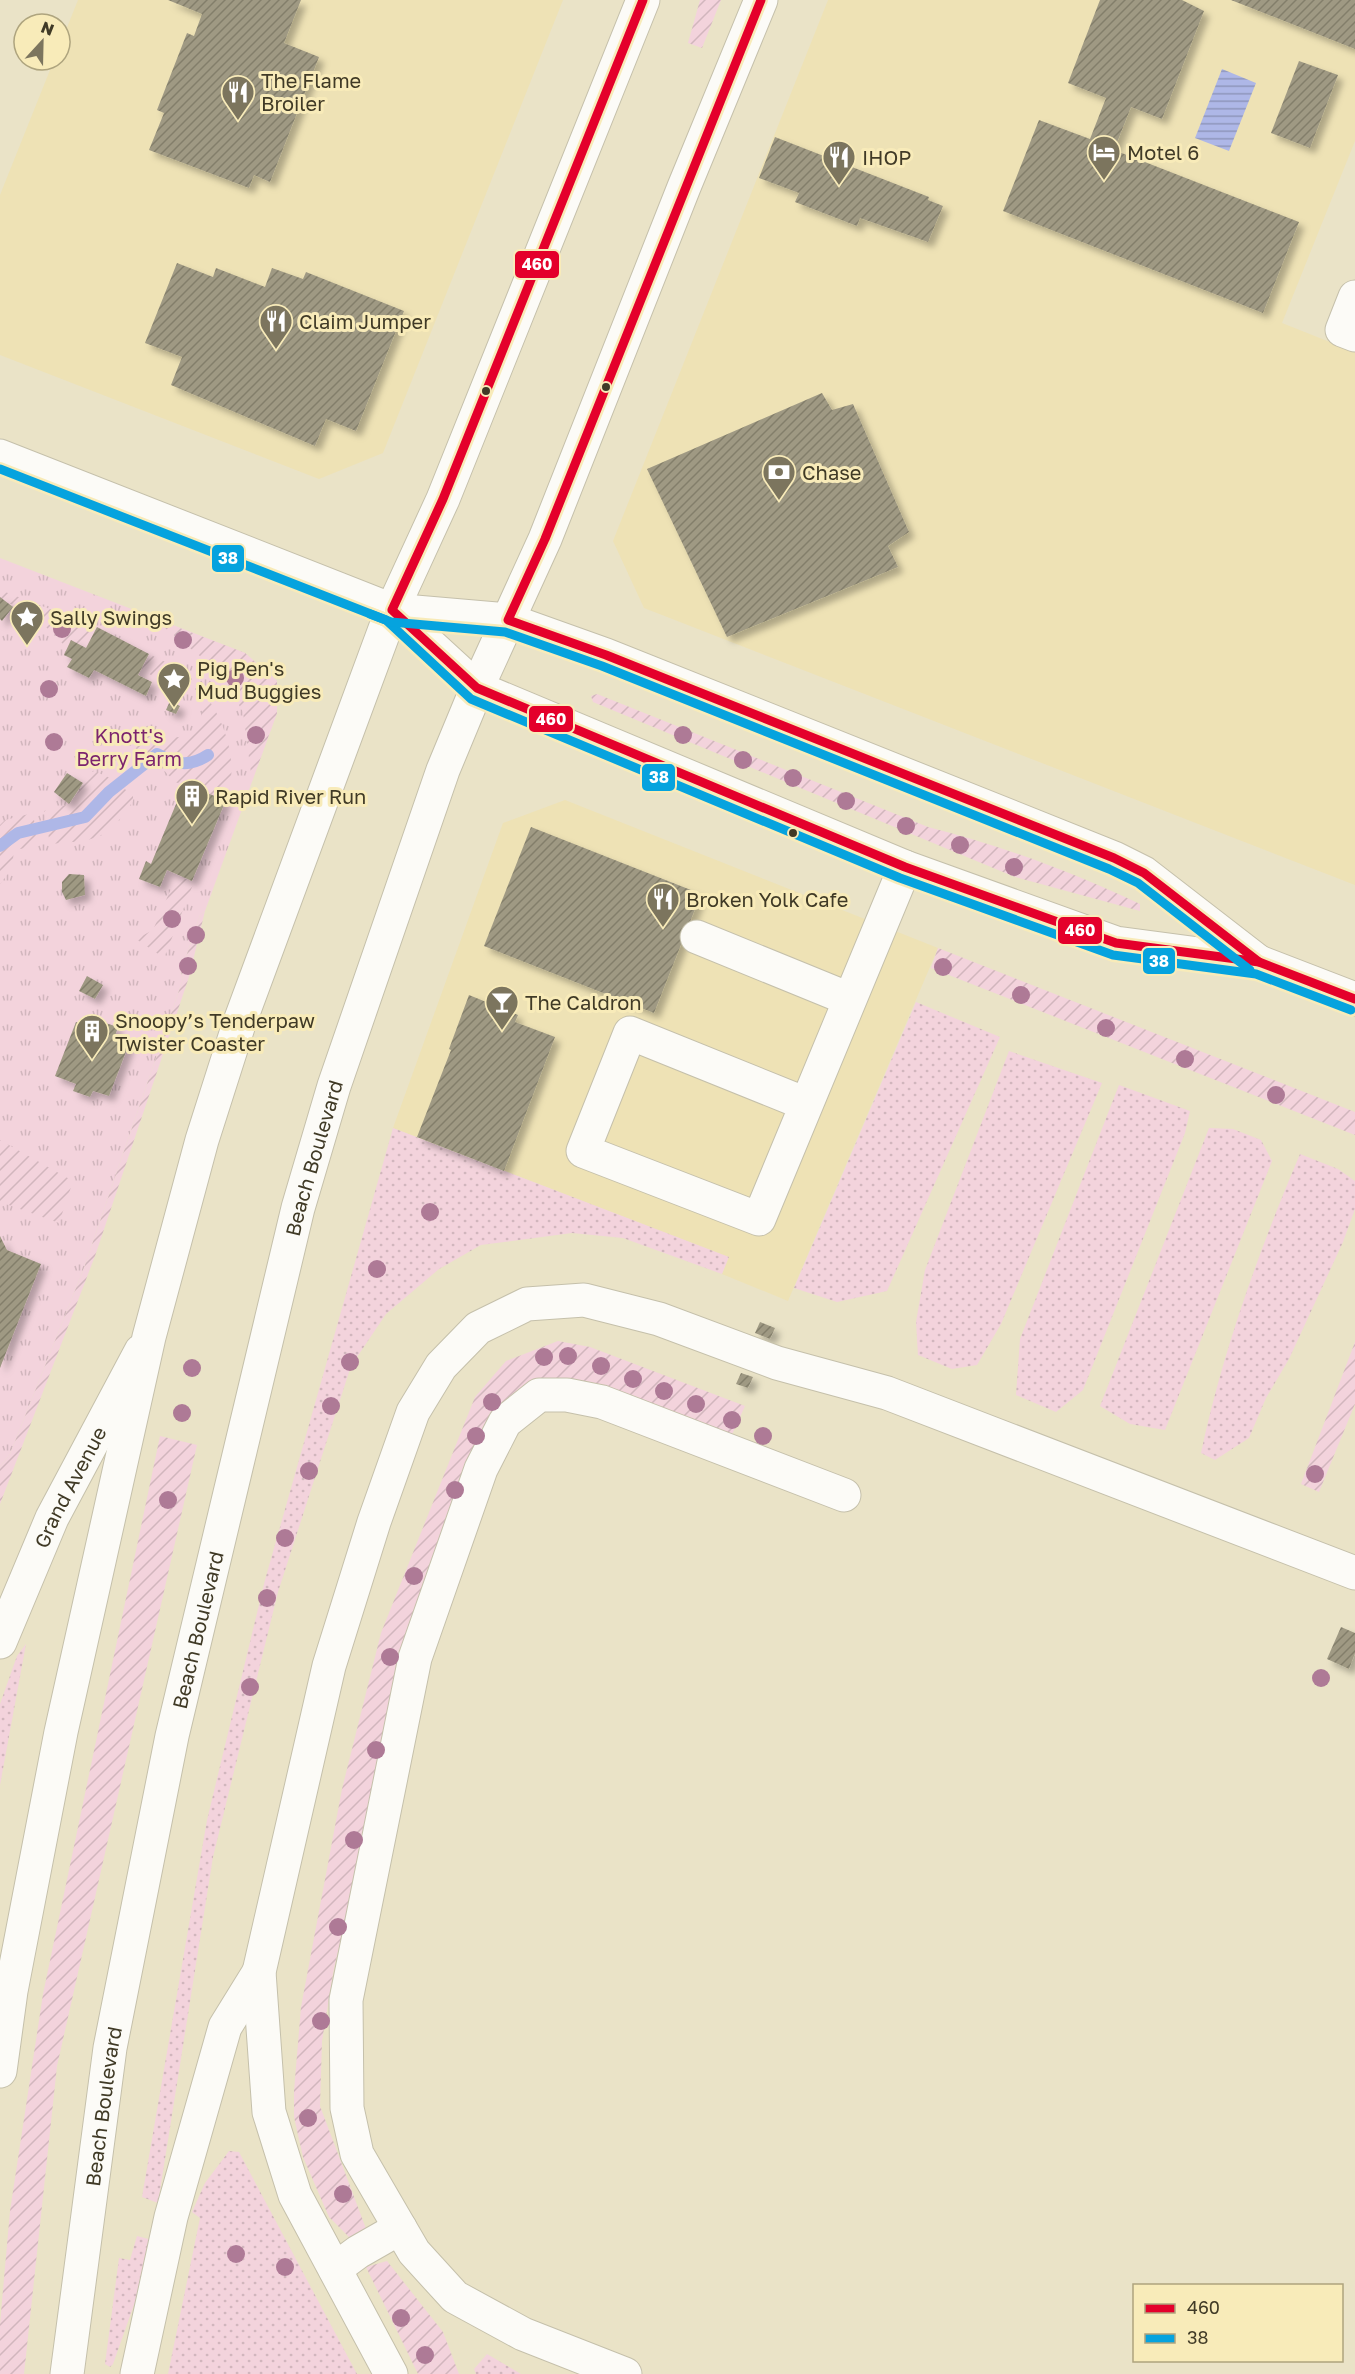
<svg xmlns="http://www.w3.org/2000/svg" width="1355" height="2374" viewBox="0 0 1355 2374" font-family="'Golos Text',sans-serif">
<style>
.built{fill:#eee2b5}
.grass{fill:url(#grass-dots)}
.park{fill:url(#park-tufts)}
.garden{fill:url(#garden-furrows)}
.water{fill:url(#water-rules)}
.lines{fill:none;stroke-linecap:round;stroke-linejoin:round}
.stream{stroke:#aeb7e7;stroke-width:12}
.building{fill:url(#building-hatch);filter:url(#shadow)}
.minor-casing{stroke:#c5c0ab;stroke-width:35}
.major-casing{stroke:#c5c0ab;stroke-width:35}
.minor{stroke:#fcfbf7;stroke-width:33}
.major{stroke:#fcfbf7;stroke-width:33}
.bus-1-casing{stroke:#f8ebb9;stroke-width:14}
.bus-2-casing{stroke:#f8ebb9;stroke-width:14}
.bus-1{stroke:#e4002b;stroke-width:9}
.bus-2{stroke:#06a3de;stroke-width:9}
.tree{fill:#ae7a96}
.bus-dot{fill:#403a26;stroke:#f8ebb9;stroke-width:2}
.labels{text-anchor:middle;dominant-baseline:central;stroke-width:6;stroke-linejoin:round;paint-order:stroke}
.poi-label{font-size:20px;fill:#403a26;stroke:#f8ebb9;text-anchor:start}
.park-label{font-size:20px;fill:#7c246e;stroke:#f8ebb9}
.street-label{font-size:20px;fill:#403a26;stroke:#f8ebb9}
.line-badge{stroke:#f8ebb9;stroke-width:2}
.badge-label{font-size:16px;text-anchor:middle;font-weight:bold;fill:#fff}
</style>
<defs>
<pattern id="grass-dots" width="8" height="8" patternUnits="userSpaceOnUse" patternTransform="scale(1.5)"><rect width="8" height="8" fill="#f3d3dc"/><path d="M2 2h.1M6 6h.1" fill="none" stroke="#d1b6bd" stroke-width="1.8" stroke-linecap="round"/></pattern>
<pattern id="park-tufts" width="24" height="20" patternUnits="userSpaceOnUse" patternTransform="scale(1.5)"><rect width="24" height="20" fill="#f3d3dc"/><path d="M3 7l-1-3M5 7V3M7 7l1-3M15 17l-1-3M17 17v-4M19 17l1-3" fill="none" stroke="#d1b6bd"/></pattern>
<pattern id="garden-furrows" width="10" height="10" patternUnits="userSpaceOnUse" patternTransform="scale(1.5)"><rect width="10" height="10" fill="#f3d3dc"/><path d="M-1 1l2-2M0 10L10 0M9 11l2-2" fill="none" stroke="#d1b6bd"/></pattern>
<pattern id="water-rules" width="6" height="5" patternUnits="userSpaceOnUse" patternTransform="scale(1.5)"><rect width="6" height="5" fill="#aeb7e7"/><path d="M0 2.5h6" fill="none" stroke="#8f96bb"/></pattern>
<pattern id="building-hatch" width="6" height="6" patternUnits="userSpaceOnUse" patternTransform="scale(1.5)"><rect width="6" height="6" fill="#9f9983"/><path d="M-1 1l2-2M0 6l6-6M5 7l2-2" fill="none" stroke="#837e6b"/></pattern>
<filter id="shadow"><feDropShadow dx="5.5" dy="5.5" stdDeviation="3" flood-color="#0004"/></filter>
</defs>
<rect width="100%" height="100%" fill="#eae3c7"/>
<g class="built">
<path d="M 78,0 L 563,0 L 383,453 L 319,479 L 0,355 L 0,195 L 54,60 L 60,60 L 60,45 Z"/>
<path d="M 828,0 L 1355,0 L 1355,141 L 1282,323 L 1355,352 L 1355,885 L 644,608 L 613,541 Z"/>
<path d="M 565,800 L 938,948 L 788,1301 L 722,1274 L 728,1257 L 393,1128 L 503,823 Z"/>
</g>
<g class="grass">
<path d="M 916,1002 L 1000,1037 L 887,1291 L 837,1302 L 794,1288 Z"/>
<path d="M 1009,1051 L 1102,1083 L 1001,1324 L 977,1365 L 952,1369 L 918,1355 L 916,1322 L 925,1270 Z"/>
<path d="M 1119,1085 L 1190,1111 L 1185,1133 L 1083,1390 L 1056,1412 L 1016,1395 L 1020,1339 Z"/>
<path d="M 393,1128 L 729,1257 L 722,1274 L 623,1238 L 572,1233 L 481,1245 L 439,1269 L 386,1314 L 351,1366 L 278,1592 L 213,1857 L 158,2203 L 142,2197 L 207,1820 L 265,1580 Z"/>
<path d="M 1209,1128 L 1233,1129 L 1261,1140 L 1272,1161 L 1165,1430 L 1130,1424 L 1100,1406 Z"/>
<path d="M 1300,1154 L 1338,1169 L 1355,1181 L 1355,1209 L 1343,1242 L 1289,1359 L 1266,1398 L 1249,1438 L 1215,1460 L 1201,1453 C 1222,1353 1260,1248 1300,1154 Z"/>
<path d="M 26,1644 L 0,1785 L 0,1704 L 17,1656 Z"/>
<path d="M 229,2151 L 239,2152 L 357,2374 L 168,2374 L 200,2218 L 192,2212 L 205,2183 Z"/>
<path d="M 137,2236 L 152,2240 L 146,2271 L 113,2364 L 110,2367 L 105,2364 L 119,2258 L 130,2260 Z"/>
<path d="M 487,2354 L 521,2374 L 476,2374 L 474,2369 Z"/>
</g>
<path class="park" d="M 0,558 L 245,653 L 277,681 L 277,713 L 205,911 L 200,915 L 181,972 L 183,979 L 84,1268 L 10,1454 L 0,1467 Z"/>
<g class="garden">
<path d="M 700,0 L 721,0 L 702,48 L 688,43 Z"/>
<path d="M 0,590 L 97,627 L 86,648 L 71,640 L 67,648 L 23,604 L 7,604 L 0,616 Z"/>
<path d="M 151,617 L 245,653 L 277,681 L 277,713 L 252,781 L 243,712 L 220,672 Z"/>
<path d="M 149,654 C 162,661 180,667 190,677 C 221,707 242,759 226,800 L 175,782 L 159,765 L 127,742 L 130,735 C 155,727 160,740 179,737 C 203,732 210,702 193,687 C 182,678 174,683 162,680 C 155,678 148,673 141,669 Z"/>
<path d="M 597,694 L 928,827 C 1000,845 1073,872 1140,904 L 1140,911 L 1015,877 L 593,702 L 591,696 Z"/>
<path d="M 94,771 L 108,777 L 133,795 L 133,801 C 106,842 96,840 50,844 L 44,811 L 70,804 L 84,784 L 83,777 Z"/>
<path d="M 33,813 L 38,846 L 14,850 L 12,868 L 0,884 L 0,825 L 5,820 Z"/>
<path d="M 177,875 L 194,882 L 164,958 L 136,939 L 153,930 Z"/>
<path d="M 205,911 L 189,977 L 95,1256 L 0,1504 L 0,1467 L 10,1454 L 84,1268 L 183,979 L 181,972 L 200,915 Z"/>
<path d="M 938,948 L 1355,1112 L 1355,1135 L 931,968 Z"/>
<path d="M 0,1140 L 73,1181 L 59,1223 L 6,1204 L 0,1208 Z"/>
<path d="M 558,1341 L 590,1347 L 745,1406 L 729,1441 L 569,1379 L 500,1405 L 381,1775 L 334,1968 L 322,2041 L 320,2106 L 368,2234 L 351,2239 L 329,2217 L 303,2157 L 294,2117 L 294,2091 L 301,2007 L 342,1789 L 381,1633 L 475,1397 L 506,1361 Z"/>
<path d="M 1355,1342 L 1355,1404 L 1319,1492 L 1301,1484 Z"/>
<path d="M 160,1436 L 197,1445 L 57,2066 L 24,2374 L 0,2374 L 0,2324 L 10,2211 L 43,1994 Z"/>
<path d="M 387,2261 L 443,2332 L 459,2374 L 418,2374 L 366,2267 Z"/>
</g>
<path class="water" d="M 1222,69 L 1256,83 L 1229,151 L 1195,138 Z"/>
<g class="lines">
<path class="stream" d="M 0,846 L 18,833 L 85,817 L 109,792 L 157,754 C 176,765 190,767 208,755"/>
</g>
<g class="building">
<path d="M 168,0 L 301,0 L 284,43 L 319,57 L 270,182 L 254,175 L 249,188 L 149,150 L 164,113 L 157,110 L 187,33 L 194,36 L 202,14 Z"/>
<path d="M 1100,0 L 1182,0 L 1204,11 L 1162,119 L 1131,107 L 1114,150 L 1299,222 L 1263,313 L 1003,211 L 1039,120 L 1090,139 L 1106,98 L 1068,83 Z"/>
<path d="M 1231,0 L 1355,0 L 1355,49 Z"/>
<path d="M 1299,61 L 1338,75 L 1310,148 L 1271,133 Z"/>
<path d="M 775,137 L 929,197 L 928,200 L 943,206 L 928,242 L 860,218 L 857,226 L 795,202 L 799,193 L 759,178 Z"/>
<path d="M 177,263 L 213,277 L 216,268 L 265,287 L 272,268 L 303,279 L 306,272 L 404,311 L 356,431 L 326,419 L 315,446 L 171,385 L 182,357 L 145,343 Z"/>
<path d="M 822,393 L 832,410 L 853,404 L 909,532 L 888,546 L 898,567 L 727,637 L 647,469 Z"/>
<path d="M 0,597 L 13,607 L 2,621 L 0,619 Z"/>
<path d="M 97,627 L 149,654 L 138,675 L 152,682 L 146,696 L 94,670 L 89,678 L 67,667 L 72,659 L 64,655 L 71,640 L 86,648 Z"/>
<path d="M 170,701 L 180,706 L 176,714 L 166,710 Z"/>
<path d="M 67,773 L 83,783 L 69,804 L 54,792 Z"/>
<path d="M 184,785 L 226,800 L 192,881 L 167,870 L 160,887 L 139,879 L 146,861 L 151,864 Z"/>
<path d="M 531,827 L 701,894 L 654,1013 L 484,946 Z"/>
<path d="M 69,874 L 84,875 L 85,895 L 66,900 L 62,892 L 62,882 Z"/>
<path d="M 87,976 L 103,985 L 95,999 L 79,991 Z"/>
<path d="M 469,995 L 518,1015 L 515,1022 L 555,1037 L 504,1171 L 417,1137 L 451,1050 L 449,1049 Z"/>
<path d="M 99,1021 L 118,1027 L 114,1039 L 129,1044 L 109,1096 L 93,1091 L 90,1097 L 73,1091 L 76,1084 L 55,1076 L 76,1022 L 96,1029 Z"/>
<path d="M 0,1236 L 7,1250 L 41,1264 L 0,1368 Z"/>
<path d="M 760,1322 L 775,1328 L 770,1339 L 755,1333 Z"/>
<path d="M 741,1373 L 753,1377 L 748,1388 L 736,1384 Z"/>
<path d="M 1341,1627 L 1355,1633 L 1355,1653 L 1349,1669 L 1327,1659 Z"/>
</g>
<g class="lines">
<defs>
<g id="minor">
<path d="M 1355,297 L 1342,330 L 1355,335"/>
<path d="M 697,937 L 849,999"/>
<path d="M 806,1104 L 630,1033 L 583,1151 L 759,1219 L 905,867"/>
<path id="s1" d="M 0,1642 L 52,1518 L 141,1351"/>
<path d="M 335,2269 L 358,2252 L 400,2228"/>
<path d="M 137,2374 L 171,2217 L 225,2027 L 259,1972"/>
<path d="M 391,2374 L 295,2195 L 269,2112 L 259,1972 L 329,1666 L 374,1522 L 413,1412 L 441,1366 L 478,1328 L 527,1304 L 584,1300 L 659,1319 L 777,1363 L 887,1393 L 1355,1573"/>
<path d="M 625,2374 L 523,2334 L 455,2297 L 414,2252 L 357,2154 L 347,2108 L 346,2000 L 415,1658 L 481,1469 L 505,1422 L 539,1395 L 567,1395 L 602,1402 L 844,1495"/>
</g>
<g id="major">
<path d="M 0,456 L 392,610 L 508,620 L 606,655 L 1114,858 L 1144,873 L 1259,962"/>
<path d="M 392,610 L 477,688 L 905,867 L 1116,943 L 1259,962 L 1355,999"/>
<path d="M 0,2071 L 11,1991 L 61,1732 L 149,1337 L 202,1140 L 239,1024 L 392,610 L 443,499 L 643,0"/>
<path id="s2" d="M 67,2374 L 110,2048 L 172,1736 L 298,1208 L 334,1086 L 443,770 L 477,688 L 545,539 L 684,187 L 761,0"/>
</g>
</defs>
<use href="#minor" class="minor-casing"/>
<use href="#major" class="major-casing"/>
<use href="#minor" class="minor"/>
<use href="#major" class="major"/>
<defs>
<g id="bus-1">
<path d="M 643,0 L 443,499 L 392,610 L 477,688 L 905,867 L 1116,943 L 1259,962 L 1355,999"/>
<path d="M 761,0 L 545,539 L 508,620 L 606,655 L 1114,858 L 1144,873 L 1259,962"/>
</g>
<g id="bus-2">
<path d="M 0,469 L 386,620 L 471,699 L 900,878 L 1113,955 L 1256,974 L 1351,1010"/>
<path d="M 370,614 L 391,622 L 505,632 L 602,666 L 1109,869 L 1138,883 L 1250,970"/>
</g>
</defs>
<use href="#bus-1" class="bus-1-casing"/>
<use href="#bus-2" class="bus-2-casing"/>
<use href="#bus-1" class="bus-1"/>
<use href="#bus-2" class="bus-2"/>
</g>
<g class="tree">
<circle cx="62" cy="629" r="9"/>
<circle cx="183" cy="640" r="9"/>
<circle cx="235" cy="678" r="9"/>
<circle cx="49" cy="689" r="9"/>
<circle cx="256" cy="735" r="9"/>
<circle cx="683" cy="735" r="9"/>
<circle cx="54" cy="742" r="9"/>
<circle cx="743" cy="760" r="9"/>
<circle cx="793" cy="778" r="9"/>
<circle cx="846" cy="801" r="9"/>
<circle cx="906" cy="826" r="9"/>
<circle cx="960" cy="845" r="9"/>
<circle cx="1014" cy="867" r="9"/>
<circle cx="172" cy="919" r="9"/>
<circle cx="196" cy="935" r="9"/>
<circle cx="188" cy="966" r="9"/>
<circle cx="943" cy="967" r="9"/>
<circle cx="1021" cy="995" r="9"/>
<circle cx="1106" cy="1028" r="9"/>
<circle cx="1185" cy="1059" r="9"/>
<circle cx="1276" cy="1095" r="9"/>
<circle cx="430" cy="1212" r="9"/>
<circle cx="377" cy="1269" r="9"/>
<circle cx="568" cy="1356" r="9"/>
<circle cx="544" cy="1357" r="9"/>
<circle cx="350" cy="1362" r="9"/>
<circle cx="601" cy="1366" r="9"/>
<circle cx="192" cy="1368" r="9"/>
<circle cx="633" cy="1379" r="9"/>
<circle cx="664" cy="1391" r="9"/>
<circle cx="492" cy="1402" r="9"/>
<circle cx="696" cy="1404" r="9"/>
<circle cx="331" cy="1406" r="9"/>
<circle cx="182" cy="1413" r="9"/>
<circle cx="732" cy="1420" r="9"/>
<circle cx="476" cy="1436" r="9"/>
<circle cx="763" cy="1436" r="9"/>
<circle cx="309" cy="1471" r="9"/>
<circle cx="1315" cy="1474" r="9"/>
<circle cx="455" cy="1490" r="9"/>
<circle cx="168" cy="1500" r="9"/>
<circle cx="285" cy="1538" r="9"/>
<circle cx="414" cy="1576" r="9"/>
<circle cx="267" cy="1598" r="9"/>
<circle cx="390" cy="1657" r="9"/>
<circle cx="1321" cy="1678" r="9"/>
<circle cx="250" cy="1687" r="9"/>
<circle cx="376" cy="1750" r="9"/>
<circle cx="354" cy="1840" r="9"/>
<circle cx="338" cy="1927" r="9"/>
<circle cx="321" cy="2021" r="9"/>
<circle cx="308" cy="2118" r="9"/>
<circle cx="343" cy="2194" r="9"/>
<circle cx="236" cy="2254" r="9"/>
<circle cx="285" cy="2267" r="9"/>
<circle cx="401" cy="2318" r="9"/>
<circle cx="425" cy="2355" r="9"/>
</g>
<defs>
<symbol id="restaurant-pin" viewBox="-11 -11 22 30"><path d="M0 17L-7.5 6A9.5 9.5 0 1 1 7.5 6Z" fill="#7c755e" stroke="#f8ebb9"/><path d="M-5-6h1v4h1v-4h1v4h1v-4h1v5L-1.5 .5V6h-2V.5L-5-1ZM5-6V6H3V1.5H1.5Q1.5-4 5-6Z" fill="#fff"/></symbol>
<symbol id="hotel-pin" viewBox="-11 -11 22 30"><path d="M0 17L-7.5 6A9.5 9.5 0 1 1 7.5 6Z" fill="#7c755e" stroke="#f8ebb9"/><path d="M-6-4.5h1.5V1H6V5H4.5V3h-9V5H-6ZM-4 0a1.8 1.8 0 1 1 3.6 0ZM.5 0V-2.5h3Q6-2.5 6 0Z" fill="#fff"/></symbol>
<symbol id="bank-pin" viewBox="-11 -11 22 30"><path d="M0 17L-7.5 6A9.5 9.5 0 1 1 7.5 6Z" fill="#7c755e" stroke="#f8ebb9"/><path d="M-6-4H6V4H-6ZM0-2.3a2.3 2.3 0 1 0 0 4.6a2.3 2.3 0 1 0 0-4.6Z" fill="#fff"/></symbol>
<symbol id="sight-pin" viewBox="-11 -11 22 30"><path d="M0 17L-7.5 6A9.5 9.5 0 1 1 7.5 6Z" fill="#7c755e" stroke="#f8ebb9"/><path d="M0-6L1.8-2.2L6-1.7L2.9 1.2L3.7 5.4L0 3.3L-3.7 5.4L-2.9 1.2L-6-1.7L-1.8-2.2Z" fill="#fff"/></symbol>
<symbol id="building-pin" viewBox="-11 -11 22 30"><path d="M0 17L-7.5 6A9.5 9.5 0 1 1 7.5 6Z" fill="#7c755e" stroke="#f8ebb9"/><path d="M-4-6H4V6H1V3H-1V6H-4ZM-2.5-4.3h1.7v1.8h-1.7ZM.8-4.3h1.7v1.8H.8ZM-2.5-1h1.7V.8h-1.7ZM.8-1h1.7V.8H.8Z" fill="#fff"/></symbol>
<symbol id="bar-pin" viewBox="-11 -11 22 30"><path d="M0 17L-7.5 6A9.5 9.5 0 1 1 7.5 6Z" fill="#7c755e" stroke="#f8ebb9"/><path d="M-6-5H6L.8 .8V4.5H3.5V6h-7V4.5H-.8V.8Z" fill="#fff"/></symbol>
</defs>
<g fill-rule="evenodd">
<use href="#restaurant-pin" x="219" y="73" width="38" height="52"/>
<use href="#hotel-pin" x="1085" y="133" width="38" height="52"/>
<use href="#restaurant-pin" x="820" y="138" width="38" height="52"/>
<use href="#restaurant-pin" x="257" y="302" width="38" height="52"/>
<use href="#bank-pin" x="760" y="453" width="38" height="52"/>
<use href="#sight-pin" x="8" y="598" width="38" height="52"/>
<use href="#sight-pin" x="155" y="660" width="38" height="52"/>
<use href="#building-pin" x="173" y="777" width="38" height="52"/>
<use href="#restaurant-pin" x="644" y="880" width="38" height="52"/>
<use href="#bar-pin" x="483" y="983" width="38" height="52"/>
<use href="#building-pin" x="73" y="1012" width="38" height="52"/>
</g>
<g class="bus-dot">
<circle cx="606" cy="387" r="5"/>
<circle cx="486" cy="391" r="5"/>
<circle cx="793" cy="833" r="5"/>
</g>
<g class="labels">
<g class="poi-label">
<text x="261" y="80">The Flame<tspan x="261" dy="23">Broiler</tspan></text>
<text x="1127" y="152">Motel 6</text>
<text x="862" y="157">IHOP</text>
<text x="299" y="321">Claim Jumper</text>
<text x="802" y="472">Chase</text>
<text x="50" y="617">Sally Swings</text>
<text x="197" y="668">Pig Pen's<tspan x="197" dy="23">Mud Buggies</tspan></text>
<text x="215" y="796">Rapid River Run</text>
<text x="686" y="899">Broken Yolk Cafe</text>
<text x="525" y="1002">The Caldron</text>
<text x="115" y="1020">Snoopy’s Tenderpaw<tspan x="115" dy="23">Twister Coaster</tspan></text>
</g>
<g class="park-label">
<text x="129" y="735">Knott's<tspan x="129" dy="23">Berry Farm</tspan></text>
</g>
<g class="street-label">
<text stroke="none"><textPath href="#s2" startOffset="1242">Beach Boulevard</textPath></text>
<text stroke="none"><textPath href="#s1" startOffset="170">Grand Avenue</textPath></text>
<text stroke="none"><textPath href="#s2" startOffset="756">Beach Boulevard</textPath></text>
<text stroke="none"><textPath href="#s2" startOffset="270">Beach Boulevard</textPath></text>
</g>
</g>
<g class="line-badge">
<rect x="514" y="250" width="46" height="29" rx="6" fill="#e4002b"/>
<rect x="211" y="544" width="34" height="29" rx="6" fill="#06a3de"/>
<rect x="528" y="705" width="46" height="28" rx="6" fill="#e4002b"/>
<rect x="641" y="763" width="35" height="29" rx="6" fill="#06a3de"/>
<rect x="1057" y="916" width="46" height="29" rx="6" fill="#e4002b"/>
<rect x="1142" y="947" width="34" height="28" rx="6" fill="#06a3de"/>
</g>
<g class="badge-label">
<text x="537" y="270">460</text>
<text x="228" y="564">38</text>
<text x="551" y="725">460</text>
<text x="659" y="783">38</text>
<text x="1080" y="936">460</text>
<text x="1159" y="967">38</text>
</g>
<rect x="1133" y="2284" width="210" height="78" fill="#f8ebb9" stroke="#aea47e" stroke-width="1.5"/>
<rect x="1145" y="2304" width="30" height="9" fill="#e4002b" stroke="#aea47e" stroke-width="1.5"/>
<text x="1187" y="2314" font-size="18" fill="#403a26">460</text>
<rect x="1145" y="2334" width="30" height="9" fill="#06a3de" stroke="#aea47e" stroke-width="1.5"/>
<text x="1187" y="2344" font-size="18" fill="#403a26">38</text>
<g transform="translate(42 42) rotate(22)"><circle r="28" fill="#f8ebb9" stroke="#aea47e" stroke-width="1.5"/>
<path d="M0-4.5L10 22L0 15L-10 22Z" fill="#7c755e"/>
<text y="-9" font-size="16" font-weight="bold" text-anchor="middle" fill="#403a26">N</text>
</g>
</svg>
